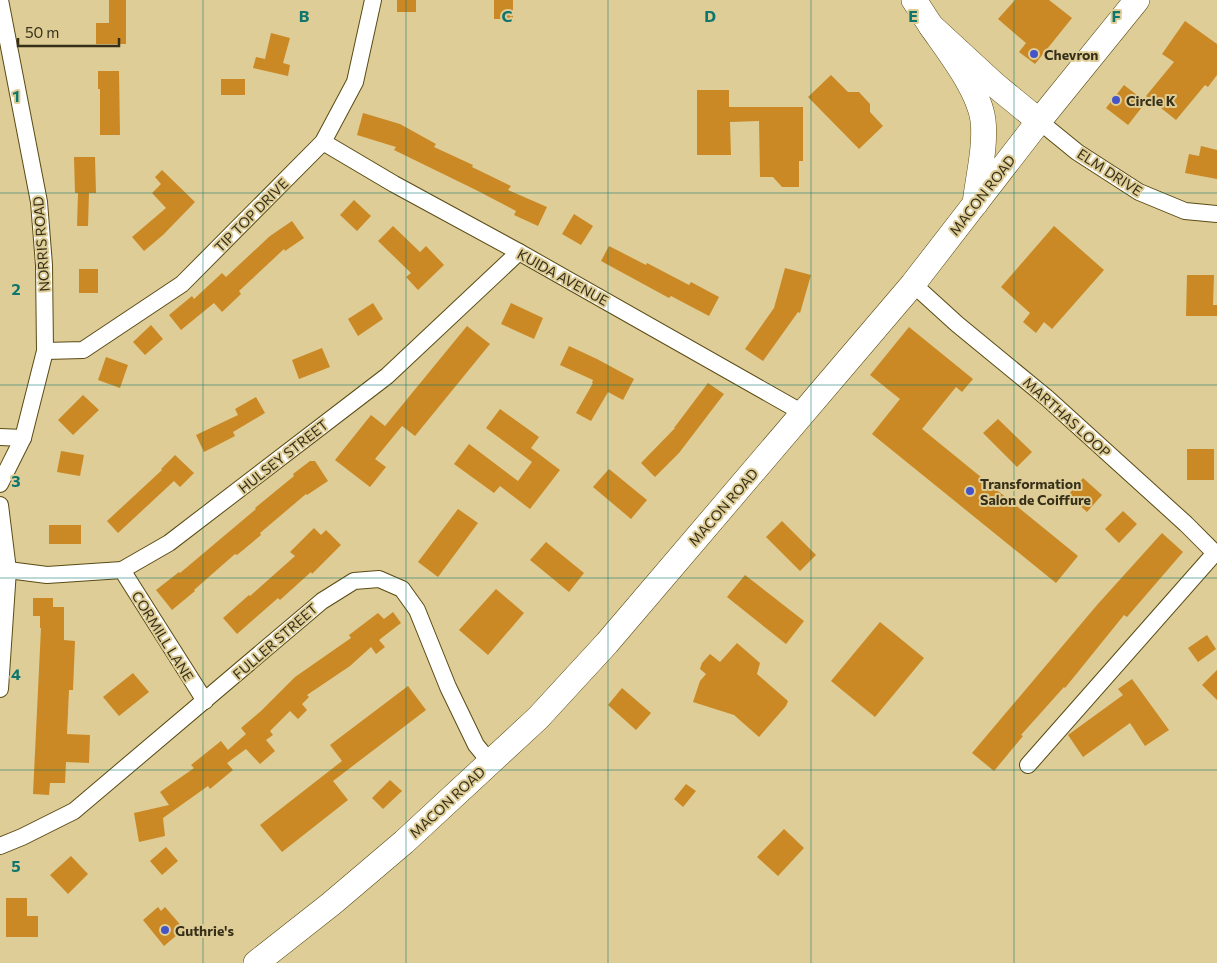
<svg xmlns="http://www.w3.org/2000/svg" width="1217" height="963" viewBox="0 0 1217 963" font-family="Commissioner,sans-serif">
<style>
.building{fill:#ca8925}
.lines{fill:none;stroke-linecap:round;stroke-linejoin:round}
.street-casing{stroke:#5a4b14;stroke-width:18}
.primary-casing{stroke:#5a4b14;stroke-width:26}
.street{stroke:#fff;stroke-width:16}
.primary{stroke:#fff;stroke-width:25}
.grid{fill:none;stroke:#0f766e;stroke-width:1;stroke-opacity:0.55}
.poi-dot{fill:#4554c9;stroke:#decd96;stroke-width:2}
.labels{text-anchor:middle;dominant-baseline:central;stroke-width:4;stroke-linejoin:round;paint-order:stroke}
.poi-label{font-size:14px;font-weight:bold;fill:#362f19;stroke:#decd96;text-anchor:start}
.street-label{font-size:14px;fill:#362f19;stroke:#decd96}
.grid-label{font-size:16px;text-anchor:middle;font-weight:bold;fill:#0f766e;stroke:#decd96;stroke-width:4;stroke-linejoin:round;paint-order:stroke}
</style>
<rect width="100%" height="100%" fill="#decd96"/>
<g class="building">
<path d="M 109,0 L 126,0 L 126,44 L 96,44 L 96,23 L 109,23 Z"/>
<rect x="397" y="0" width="19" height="12"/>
<rect x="494" y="0" width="19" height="19"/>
<path d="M 1015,0 L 1049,0 L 1072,18 L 1035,64 L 1019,52 L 1026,43 L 998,19 Z"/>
<path d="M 1185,21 L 1217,44 L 1217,75 L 1208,87 L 1205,85 L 1176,120 L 1146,96 L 1174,62 L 1162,54 Z"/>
<path d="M 271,33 L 290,38 L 283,63 L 290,65 L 288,76 L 253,68 L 256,57 L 265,59 Z"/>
<path d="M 98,71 L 119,71 L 120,135 L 100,135 L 100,89 L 98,89 Z"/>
<path d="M 831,75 L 848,92 L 859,92 L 870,104 L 870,112 L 883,126 L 859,149 L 808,97 Z"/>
<rect x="221" y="79" width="24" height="16"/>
<path d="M 1124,85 L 1146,102 L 1128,125 L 1106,108 Z"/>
<path d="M 697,90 L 729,90 L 729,107 L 803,107 L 803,161 L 799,161 L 799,187 L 782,187 L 773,177 L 760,177 L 759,121 L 730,122 L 731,155 L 697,155 Z"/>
<path d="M 363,113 L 400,124 L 436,144 L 434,147 L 473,165 L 472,167 L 511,186 L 508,190 L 547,207 L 538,226 L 514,215 L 516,211 L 476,190 L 394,150 L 396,147 L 357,135 Z"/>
<path d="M 1201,146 L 1217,150 L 1217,179 L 1185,173 L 1189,154 L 1199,156 Z"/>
<path d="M 74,157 L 95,157 L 96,193 L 89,193 L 88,226 L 77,226 L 78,193 L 75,193 Z"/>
<path d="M 162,170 L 195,202 L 163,235 L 144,251 L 132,237 L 166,208 L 152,193 L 161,184 L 155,177 Z"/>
<path d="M 354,200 L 371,216 L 357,231 L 340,215 Z"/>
<path d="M 574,214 L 593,226 L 581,245 L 562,234 Z"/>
<path d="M 292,221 L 304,238 L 285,251 L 284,249 L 239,291 L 241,294 L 222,312 L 214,303 L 181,330 L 169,315 L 192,296 L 194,299 L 222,273 L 226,277 L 270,236 Z"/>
<path d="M 393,226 L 420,252 L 426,246 L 444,265 L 418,290 L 406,277 L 411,273 L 378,241 Z"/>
<path d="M 1054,226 L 1104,270 L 1052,329 L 1044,322 L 1036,333 L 1023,322 L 1030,313 L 1001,287 Z"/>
<path d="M 609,246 L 646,265 L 647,263 L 689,285 L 691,282 L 719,297 L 709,316 L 671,296 L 669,298 L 601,261 Z"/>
<path d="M 785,268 L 811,275 L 800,313 L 798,312 L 763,361 L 745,349 L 774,308 Z"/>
<rect x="79" y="269" width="19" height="24"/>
<path d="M 1187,275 L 1214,275 L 1213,305 L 1217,305 L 1217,316 L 1186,316 Z"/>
<path d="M 373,303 L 383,319 L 358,336 L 348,319 Z"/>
<path d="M 511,303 L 543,318 L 534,339 L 501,324 Z"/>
<path d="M 151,325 L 163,339 L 145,355 L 133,342 Z"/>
<path d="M 467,326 L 490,344 L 415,436 L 402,426 L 375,459 L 386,467 L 370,487 L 335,460 L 371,415 L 385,426 Z"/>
<path d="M 909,327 L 973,379 L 962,392 L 956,387 L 922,429 L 1078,556 L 1056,583 L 872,434 L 900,399 L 870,375 Z"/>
<path d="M 569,346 L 597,359 L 634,379 L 623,400 L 608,392 L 591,421 L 576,413 L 593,383 L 592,383 L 593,380 L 560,365 Z"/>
<path d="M 322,348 L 330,367 L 299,379 L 292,360 Z"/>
<path d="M 106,357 L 128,365 L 120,388 L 98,380 Z"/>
<path d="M 708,383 L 724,394 L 679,453 L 655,477 L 641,463 L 675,428 L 674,428 Z"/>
<path d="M 83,395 L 99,410 L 73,435 L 58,420 Z"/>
<path d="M 256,397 L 265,413 L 233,432 L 235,436 L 204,452 L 196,435 L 238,415 L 235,409 Z"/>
<path d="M 500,409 L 539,437 L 531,448 L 560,470 L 530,509 L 500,486 L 494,493 L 454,464 L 469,444 L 518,481 L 532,462 L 486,428 Z"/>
<path d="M 998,419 L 1032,452 L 1017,467 L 983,433 Z"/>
<rect x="1187" y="449" width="27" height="31"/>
<path d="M 61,451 L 84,455 L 80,476 L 57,472 Z"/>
<path d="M 175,455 L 194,473 L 180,487 L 174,481 L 118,533 L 107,521 L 162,470 L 161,469 Z"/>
<path d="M 310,461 L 315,461 L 328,481 L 307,495 L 306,494 L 260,533 L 261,535 L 237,555 L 235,554 L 194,590 L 195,591 L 172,610 L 156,590 L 179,572 L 180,573 L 256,509 L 255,508 L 294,476 L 293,474 Z"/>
<path d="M 609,469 L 647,500 L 631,519 L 593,487 Z"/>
<path d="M 1083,478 L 1102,495 L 1087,512 L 1068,495 Z"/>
<path d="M 458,509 L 478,523 L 438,577 L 418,562 Z"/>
<path d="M 1123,511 L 1137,524 L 1119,543 L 1105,529 Z"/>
<path d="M 782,521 L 816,555 L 800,571 L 766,537 Z"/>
<rect x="49" y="525" width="32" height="19"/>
<path d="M 314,528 L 321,535 L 326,530 L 341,545 L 312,574 L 311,572 L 280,600 L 278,598 L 237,634 L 223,618 L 249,595 L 250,596 L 295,556 L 290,552 Z"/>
<path d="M 1162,533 L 1183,552 L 1127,617 L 1124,615 L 1065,688 L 1064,687 L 1021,735 L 1023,736 L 994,771 L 972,753 L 1097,605 Z"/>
<path d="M 546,542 L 584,573 L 569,592 L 530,560 Z"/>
<path d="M 745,575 L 804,621 L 786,644 L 727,597 Z"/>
<path d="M 496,589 L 524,613 L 488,655 L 459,630 Z"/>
<path d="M 33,598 L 53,598 L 53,607 L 64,607 L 64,640 L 75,641 L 73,690 L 69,690 L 67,734 L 90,735 L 89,763 L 66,762 L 65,783 L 50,783 L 49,795 L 33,794 L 41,628 L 40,628 L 40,616 L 33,616 Z"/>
<path d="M 393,612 L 401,623 L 379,640 L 385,647 L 376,654 L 371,647 L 350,666 L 307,695 L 309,697 L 302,704 L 307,710 L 298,719 L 290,711 L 270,731 L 273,735 L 266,740 L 275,751 L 260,764 L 246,749 L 227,763 L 233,770 L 210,789 L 208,786 L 163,818 L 165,836 L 139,842 L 134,813 L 169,805 L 160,792 L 194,768 L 191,765 L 221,741 L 228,750 L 246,734 L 241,728 L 261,711 L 295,677 L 351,638 L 349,635 L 378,613 L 384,619 Z"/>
<path d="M 880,622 L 924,658 L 875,717 L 831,681 Z"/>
<path d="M 1207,635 L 1216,649 L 1198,662 L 1188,648 Z"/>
<path d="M 737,643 L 760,663 L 757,674 L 788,701 L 786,706 L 759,737 L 734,715 L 693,702 L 700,681 L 706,674 L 700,669 L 702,663 L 710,654 L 720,662 Z"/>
<path d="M 1217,670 L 1217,700 L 1202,685 Z"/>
<path d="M 133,673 L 149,692 L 119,716 L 103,697 Z"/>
<path d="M 1132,679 L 1169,730 L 1145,746 L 1130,723 L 1083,757 L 1068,735 L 1123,695 L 1118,689 Z"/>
<path d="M 408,686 L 426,710 L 333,781 L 348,800 L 282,852 L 260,825 L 342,761 L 330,745 Z"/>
<path d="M 622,688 L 651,713 L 636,730 L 608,705 Z"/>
<path d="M 390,780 L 402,791 L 383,809 L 372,798 Z"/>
<path d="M 686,784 L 696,791 L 683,807 L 674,799 Z"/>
<path d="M 784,829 L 804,848 L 778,876 L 757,857 Z"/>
<path d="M 166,847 L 178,861 L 162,875 L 150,861 Z"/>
<path d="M 71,856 L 88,874 L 68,894 L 50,875 Z"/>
<path d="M 6,898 L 27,898 L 27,916 L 38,916 L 38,937 L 6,937 Z"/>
<path d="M 158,907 L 161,911 L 165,907 L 184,929 L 164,946 L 143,920 Z"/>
</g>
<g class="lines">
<defs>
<g id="street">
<path d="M 1039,121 L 1077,152 L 1139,192 L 1185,211 L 1217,214"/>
<path d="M 323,142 L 394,184 L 519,252 L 803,413"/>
<path d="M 913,284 L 957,324 L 1047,398 L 1186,524 L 1217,555"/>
<path d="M 45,351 L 83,350 L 182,284 L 323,142 L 355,82 L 373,0"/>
<path d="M 0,437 L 23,438"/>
<path d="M 0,484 L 23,438 L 45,351 L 44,265 L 39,202 L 0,0"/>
<path d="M 0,505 L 8,570 L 0,689"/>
<path d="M 8,570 L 47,575 L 122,570 L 169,543 L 387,376 L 519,252"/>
<path d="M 122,570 L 205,701"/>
<path d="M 1028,765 L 1215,553"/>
<path d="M 0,846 L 22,837 L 74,811 L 322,601 L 354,581 L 379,579 L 402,589 L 417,610 L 448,687 L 476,745 L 490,762"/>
</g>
<g id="primary">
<path d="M 914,0 L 931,26 L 995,85 L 1039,121"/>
<path d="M 931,26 C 949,52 979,90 983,120 C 986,147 978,177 975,204"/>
<path d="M 256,963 L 331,904 L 404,842 L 538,718 L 607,643 L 913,284 L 1039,121 L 1137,0"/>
</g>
</defs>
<use href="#street" class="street-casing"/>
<use href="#primary" class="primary-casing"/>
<use href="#street" class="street"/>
<use href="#primary" class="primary"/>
</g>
<path class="grid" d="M 203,0 L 203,963M 406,0 L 406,963M 608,0 L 608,963M 811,0 L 811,963M 1014,0 L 1014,963M 0,193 L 1217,193M 0,385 L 1217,385M 0,578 L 1217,578M 0,770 L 1217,770"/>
<g class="poi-dot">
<circle cx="1034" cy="54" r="5"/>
<circle cx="1116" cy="100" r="5"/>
<circle cx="970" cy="491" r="5"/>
<circle cx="165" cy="930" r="5"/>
</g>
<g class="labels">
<g class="poi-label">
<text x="1044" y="54">Chevron</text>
<text x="1126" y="100">Circle K</text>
<text x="980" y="483">Transformation<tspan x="980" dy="16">Salon de Coiffure</tspan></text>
<text x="175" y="930">Guthrie's</text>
</g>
<g class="street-label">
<text transform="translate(1110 172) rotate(33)">ELM DRIVE</text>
<text transform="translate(982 195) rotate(-52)">MACON ROAD</text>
<text transform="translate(251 215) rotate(-45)">TIP TOP DRIVE</text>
<text transform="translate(41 244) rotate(-94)">NORRIS ROAD</text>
<text transform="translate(563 277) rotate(29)">KUIDA AVENUE</text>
<text transform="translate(1067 417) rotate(42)">MARTHAS LOOP</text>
<text transform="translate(283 456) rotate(-38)">HULSEY STREET</text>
<text transform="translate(723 507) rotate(-49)">MACON ROAD</text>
<text transform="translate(163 636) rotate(58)">CORMILL LANE</text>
<text transform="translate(275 641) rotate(-41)">FULLER STREET</text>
<text transform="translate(447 802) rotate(-43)">MACON ROAD</text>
</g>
</g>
<g class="grid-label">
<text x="304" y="22">B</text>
<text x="507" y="22">C</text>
<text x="710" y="22">D</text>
<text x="913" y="22">E</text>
<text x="1116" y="22">F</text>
<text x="16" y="102">1</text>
<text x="16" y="295">2</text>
<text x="16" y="487">3</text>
<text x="16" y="680">4</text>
<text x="16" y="872">5</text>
</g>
<path d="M18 38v8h101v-8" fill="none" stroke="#362f19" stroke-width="2.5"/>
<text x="25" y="38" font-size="15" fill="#362f19" stroke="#decd96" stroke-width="4" paint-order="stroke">50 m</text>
</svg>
